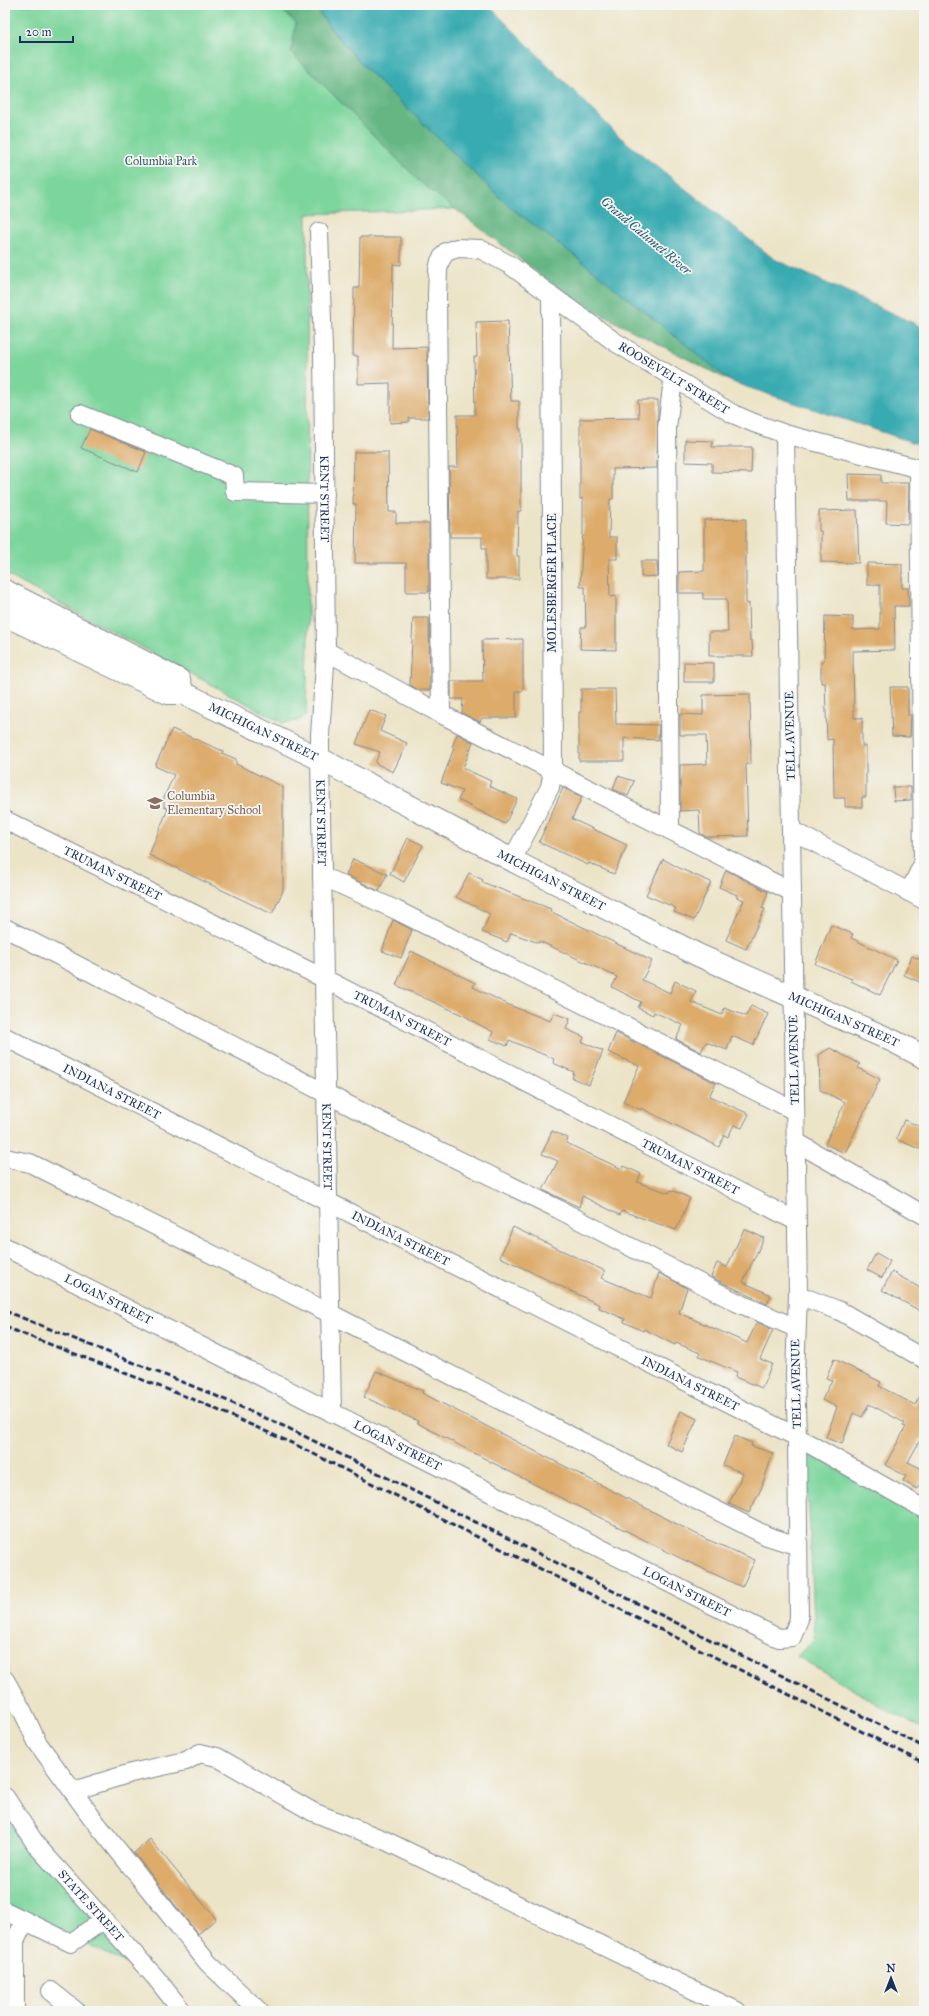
<svg xmlns="http://www.w3.org/2000/svg" width="929" height="2016" viewBox="0 0 929 2016" font-family="'IM FELL Great Primer',serif">
<style>
.green{fill:#7cd59b;stroke:#4c827c}
.forest{fill:#65b683;stroke:#407270}
.water{fill:#39abb1;stroke:#2a6d88}
.building{fill:#ddab6a}
.lines{fill:none;stroke-linecap:round;stroke-linejoin:round}
.minor-casing{stroke:#848a92;stroke-width:20}
.major-casing{stroke:#848a92;stroke-width:24}
.minor{stroke:#fff;stroke-width:18}
.major{stroke:#fff;stroke-width:22}
.rail{stroke:#1b2f5e;stroke-width:3;stroke-dasharray:6 3;stroke-linecap:butt}
.labels{text-anchor:middle;dominant-baseline:central;stroke-width:3.5;stroke-linejoin:round;paint-order:stroke}
.park-label{font-size:12px;fill:#33586d;stroke:#f6f6f2}
.street-label{font-size:12px;fill:#1b2f5e;stroke:#f6f6f2}
.education-label{font-size:12px;fill:#785e54;stroke:#f6f6f2;text-anchor:start}
.water-label{font-size:13px;font-style:italic;fill:#265a7b;stroke:#f6f6f2}
</style>
<rect width="100%" height="100%" fill="#f6f6f2"/>
<filter id="ink" filterUnits="userSpaceOnUse"><feTurbulence type="fractalNoise" baseFrequency=".025" numOctaves="2"/><feDisplacementMap in="SourceGraphic" scale="8" xChannelSelector="R" yChannelSelector="G"/><feConvolveMatrix kernelMatrix="1 2 1 2 8 2 1 2 1" color-interpolation-filters="sRGB"/></filter>
<filter id="wash" filterUnits="userSpaceOnUse"><feTurbulence type="fractalNoise" baseFrequency=".012" numOctaves="4" result="noise"/><feDisplacementMap in="SourceGraphic" scale="16" xChannelSelector="R" yChannelSelector="G"/><feGaussianBlur stdDeviation="0.9" result="paint"/><feColorMatrix in="noise" values="0 0 0 0 0 0 0 0 0 0 0 0 0 0 0 0 0 1.4 0 .05"/><feComposite in="paint" operator="in"/></filter>
<g filter="url(#wash)">
<rect width="100%" height="100%" fill="#ece4c7"/>
<g class="green">
<path d="M 5,5 L 314,5 L 333,32 L 366,69 L 510,207 L 307,214 L 308,646 L 306,716 L 298,721 L 283,723 L 5,574 Z"/>
<path d="M 806,1452 L 924,1518 L 924,1729 L 892,1713 L 797,1656 L 815,1638 Z"/>
<path d="M 5,1797 L 156,1978 L 5,1904 Z"/>
</g>
<path class="forest" d="M 277,5 L 314,5 L 333,32 L 366,69 L 510,207 L 579,259 L 732,382 L 573,300 L 419,181 L 291,52 L 296,23 Z"/>
<path class="water" d="M 314,5 L 488,5 L 621,138 L 774,259 L 924,328 L 924,446 L 732,382 L 579,259 L 510,207 L 366,69 L 333,32 Z"/>
<g id="blocks">
<g class="building">
<path d="M 360,237 L 401,237 L 401,265 L 393,264 L 392,348 L 427,347 L 428,418 L 409,418 L 409,422 L 390,423 L 390,383 L 358,384 L 358,356 L 353,356 L 354,288 L 359,288 Z"/>
<path d="M 508,321 L 511,401 L 519,401 L 519,429 L 521,429 L 521,511 L 518,511 L 517,556 L 519,556 L 519,579 L 486,579 L 486,548 L 482,548 L 482,537 L 450,537 L 449,467 L 458,467 L 457,415 L 475,415 L 474,357 L 477,357 L 476,322 Z"/>
<path d="M 638,400 L 658,400 L 657,468 L 613,469 L 613,499 L 610,499 L 609,537 L 617,537 L 617,559 L 609,559 L 610,597 L 616,596 L 616,650 L 580,649 L 581,627 L 586,627 L 585,587 L 580,587 L 583,529 L 583,499 L 580,499 L 580,419 L 639,418 Z"/>
<path d="M 90,429 L 146,452 L 138,472 L 81,448 Z"/>
<path d="M 685,440 L 712,441 L 712,447 L 752,447 L 751,473 L 712,472 L 712,463 L 685,462 Z"/>
<path d="M 354,452 L 388,452 L 389,512 L 396,512 L 396,523 L 429,523 L 429,592 L 406,592 L 406,563 L 355,563 L 356,504 L 353,504 Z"/>
<path d="M 848,474 L 881,475 L 881,483 L 909,483 L 908,524 L 886,523 L 887,501 L 849,501 Z"/>
<path d="M 857,510 L 859,563 L 821,562 L 821,531 L 819,531 L 819,511 Z"/>
<path d="M 746,519 L 746,604 L 749,603 L 750,641 L 752,641 L 753,656 L 709,656 L 709,632 L 728,632 L 727,599 L 703,599 L 703,593 L 679,593 L 679,572 L 704,571 L 704,520 Z"/>
<path d="M 641,561 L 657,561 L 658,576 L 641,577 Z"/>
<path d="M 867,563 L 902,564 L 902,588 L 908,588 L 909,606 L 894,606 L 895,650 L 853,651 L 854,718 L 862,718 L 862,746 L 866,746 L 866,797 L 862,797 L 862,807 L 845,807 L 845,798 L 834,798 L 833,739 L 827,740 L 825,683 L 821,683 L 821,661 L 824,661 L 825,616 L 853,617 L 853,630 L 880,629 L 880,585 L 867,585 Z"/>
<path d="M 413,618 L 429,618 L 430,690 L 418,690 L 410,685 Z"/>
<path d="M 523,639 L 523,691 L 516,691 L 516,718 L 482,718 L 480,722 L 462,713 L 463,699 L 451,699 L 451,681 L 483,681 L 482,640 Z"/>
<path d="M 684,662 L 714,663 L 714,682 L 684,682 Z"/>
<path d="M 890,687 L 908,687 L 908,715 L 911,715 L 910,737 L 892,736 Z"/>
<path d="M 581,689 L 615,689 L 616,724 L 659,725 L 658,740 L 624,738 L 624,761 L 579,761 L 579,712 L 581,712 Z"/>
<path d="M 750,694 L 751,764 L 746,764 L 748,836 L 706,837 L 700,833 L 699,810 L 680,811 L 680,765 L 707,764 L 706,735 L 680,735 L 680,714 L 703,715 L 703,695 Z"/>
<path d="M 369,710 L 386,716 L 380,731 L 407,743 L 393,772 L 375,763 L 380,752 L 356,744 Z"/>
<path d="M 172,729 L 223,751 L 222,753 L 236,759 L 236,764 L 283,787 L 283,891 L 272,914 L 149,855 L 168,809 L 164,807 L 164,797 L 174,775 L 155,766 Z"/>
<path d="M 457,734 L 473,742 L 463,768 L 491,781 L 489,786 L 517,799 L 505,824 L 458,800 L 462,791 L 441,783 L 454,748 L 452,747 Z"/>
<path d="M 618,776 L 634,781 L 628,796 L 613,789 Z"/>
<path d="M 893,787 L 911,787 L 911,800 L 894,801 Z"/>
<path d="M 563,788 L 582,797 L 572,819 L 627,845 L 614,874 L 589,863 L 588,865 L 539,842 Z"/>
<path d="M 408,838 L 423,845 L 404,882 L 390,874 Z"/>
<path d="M 353,859 L 387,874 L 379,891 L 346,875 Z"/>
<path d="M 663,859 L 681,869 L 711,882 L 694,920 L 674,912 L 676,908 L 646,895 Z"/>
<path d="M 726,870 L 768,892 L 762,908 L 765,909 L 746,949 L 726,940 L 744,900 L 736,897 L 737,895 L 719,887 Z"/>
<path d="M 469,873 L 483,880 L 482,882 L 551,909 L 550,911 L 652,961 L 642,980 L 670,993 L 675,981 L 696,991 L 691,1002 L 722,1015 L 724,1008 L 746,1016 L 751,1006 L 768,1014 L 753,1045 L 732,1036 L 727,1050 L 706,1042 L 701,1052 L 676,1039 L 683,1025 L 654,1012 L 653,1015 L 638,1008 L 641,1002 L 612,987 L 617,977 L 539,941 L 539,943 L 511,933 L 507,942 L 482,932 L 490,914 L 456,897 Z"/>
<path d="M 393,920 L 412,930 L 401,958 L 382,951 Z"/>
<path d="M 831,925 L 853,934 L 851,938 L 897,960 L 880,995 L 851,981 L 852,979 L 815,964 Z"/>
<path d="M 411,951 L 475,983 L 473,987 L 509,1005 L 550,1021 L 554,1013 L 570,1019 L 566,1029 L 584,1037 L 582,1042 L 603,1051 L 589,1085 L 572,1078 L 574,1072 L 553,1063 L 554,1059 L 509,1040 L 507,1046 L 490,1039 L 493,1032 L 469,1019 L 469,1018 L 396,985 Z"/>
<path d="M 912,956 L 924,961 L 924,984 L 904,975 Z"/>
<path d="M 616,1033 L 716,1083 L 709,1096 L 749,1114 L 742,1128 L 734,1125 L 728,1137 L 724,1135 L 719,1147 L 641,1108 L 641,1110 L 623,1102 L 639,1066 L 608,1052 Z"/>
<path d="M 830,1048 L 860,1064 L 858,1068 L 880,1079 L 845,1153 L 825,1144 L 845,1102 L 820,1090 L 819,1055 Z"/>
<path d="M 904,1120 L 924,1128 L 924,1151 L 896,1139 Z"/>
<path d="M 552,1131 L 568,1138 L 566,1143 L 622,1169 L 624,1166 L 641,1174 L 637,1182 L 669,1193 L 671,1190 L 690,1198 L 676,1230 L 622,1211 L 620,1215 L 582,1196 L 579,1207 L 543,1190 L 558,1161 L 542,1154 Z"/>
<path d="M 513,1227 L 605,1271 L 601,1278 L 651,1298 L 659,1273 L 687,1288 L 679,1313 L 747,1343 L 757,1322 L 773,1330 L 760,1359 L 772,1364 L 762,1388 L 735,1377 L 737,1372 L 699,1356 L 700,1353 L 676,1343 L 675,1345 L 644,1329 L 643,1331 L 624,1322 L 625,1319 L 599,1308 L 600,1305 L 500,1257 Z"/>
<path d="M 744,1229 L 764,1238 L 743,1282 L 771,1295 L 767,1304 L 711,1277 L 717,1263 L 727,1267 Z"/>
<path d="M 876,1253 L 890,1261 L 882,1278 L 867,1270 Z"/>
<path d="M 892,1272 L 924,1290 L 924,1313 L 882,1290 Z"/>
<path d="M 834,1359 L 881,1382 L 879,1386 L 915,1405 L 924,1388 L 924,1433 L 908,1462 L 924,1470 L 924,1476 L 917,1489 L 903,1481 L 906,1476 L 885,1465 L 906,1427 L 903,1426 L 905,1423 L 869,1404 L 862,1417 L 853,1413 L 842,1444 L 826,1438 L 837,1407 L 822,1400 L 832,1380 L 826,1378 Z"/>
<path d="M 376,1371 L 423,1391 L 422,1393 L 706,1539 L 755,1560 L 742,1587 L 678,1557 L 516,1475 L 417,1423 L 418,1421 L 364,1397 Z"/>
<path d="M 681,1411 L 697,1419 L 682,1452 L 666,1444 Z"/>
<path d="M 735,1436 L 752,1443 L 751,1446 L 773,1453 L 761,1489 L 749,1513 L 729,1504 L 743,1473 L 723,1465 Z"/>
<path d="M 150,1839 L 216,1919 L 198,1934 L 134,1853 Z"/>
</g>
</g>
</g>
<g filter="url(#ink)">
<use href="#blocks" fill-opacity="0" stroke="#848a92" stroke-width="1"/>
<g class="lines">
<defs>
<g id="minor">
<path id="s1" d="M 319,232 L 323,349 L 326,651 L 320,735 L 320,759 L 332,1413"/>
<path d="M 80,414 L 234,476 L 235,492 L 325,494"/>
<path d="M 326,651 L 441,714 L 792,892"/>
<path id="s2" d="M 441,714 L 437,295 L 438,270 L 440,261 L 446,252 L 457,248 L 480,249 L 510,265 L 615,342 L 733,414 L 754,423 L 785,434 L 924,470"/>
<path id="s3" d="M 5,820 L 323,978 L 796,1221"/>
<path d="M 670,830 L 667,428 L 673,379"/>
<path d="M 791,830 L 924,900"/>
<path d="M 512,860 L 550,787 L 553,770 L 551,297"/>
<path d="M 322,876 L 396,910 L 795,1111"/>
<path d="M 909,892 L 923,864 L 919,468"/>
<path d="M 5,928 L 391,1127 L 558,1209 L 736,1302 L 796,1328"/>
<path id="s4" d="M 5,1037 L 328,1202 L 797,1437 L 924,1509"/>
<path d="M 796,1142 L 924,1215"/>
<path d="M 5,1158 L 30,1163 L 331,1314 L 767,1536 L 798,1546"/>
<path id="s5" d="M 5,1247 L 772,1635 L 779,1638 L 792,1637 L 799,1619 L 797,1437 L 795,1374 L 798,1295 L 785,434"/>
<path d="M 798,1295 L 840,1311 L 924,1359"/>
<path d="M 5,1680 L 23,1712 L 37,1742 L 93,1819 L 208,1963 L 259,2011"/>
<path d="M 73,1791 L 131,1773 L 186,1761 L 200,1753 L 217,1757 L 313,1812 L 384,1840 L 737,2011"/>
<path id="s6" d="M 5,1797 L 37,1846 L 156,1978 L 182,2011"/>
<path d="M 5,1911 L 71,1943 L 103,1920"/>
<path d="M 51,1991 L 76,2011"/>
<path d="M 15,2011 L 15,1941 L 25,1921"/>
</g>
<g id="major">
<path d="M 5,591 L 179,680 L 183,693"/>
<path id="s7" d="M 5,615 L 168,693 L 183,693 L 320,759 L 529,869 L 698,955 L 893,1041 L 924,1057"/>
</g>
</defs>
<use href="#minor" class="minor-casing"/>
<use href="#major" class="major-casing"/>
<use href="#minor" class="minor"/>
<use href="#major" class="major"/>
<g class="rail">
<path d="M 5,1311 L 212,1394 L 290,1429 L 924,1747"/>
<path d="M 5,1327 L 200,1402 L 296,1445 L 924,1763"/>
</g>
</g>
</g>
<defs>
<symbol id="school-bare" viewBox="-9 -9 18 18"><path d="M0-5L7-2L0 1L-7-2ZM-4 1L0 2.5L4 1V4Q0 6-4 4Z" fill="#8d6e63" stroke="#f6f6f2" stroke-width="2.5" paint-order="stroke"/></symbol>
</defs>
<g fill-rule="evenodd">
<use href="#school-bare" x="144" y="792" width="22" height="22"/>
</g>
<g class="labels">
<g class="park-label">
<text x="161" y="161">Columbia Park</text>
</g>
<g class="street-label">
<text stroke="none"><textPath href="#s2" startOffset="732">ROOSEVELT STREET</textPath></text>
<text stroke="none"><textPath href="#s1" startOffset="267">KENT STREET</textPath></text>
<text transform="translate(552 583) rotate(-90)">MOLESBERGER PLACE</text>
<text stroke="none"><textPath href="#s7" startOffset="285">MICHIGAN STREET</textPath></text>
<text transform="translate(790 736) rotate(-91)">TELL AVENUE</text>
<text stroke="none"><textPath href="#s1" startOffset="591">KENT STREET</textPath></text>
<text stroke="none"><textPath href="#s3" startOffset="120">TRUMAN STREET</textPath></text>
<text stroke="none"><textPath href="#s7" startOffset="609">MICHIGAN STREET</textPath></text>
<text stroke="none"><textPath href="#s3" startOffset="444">TRUMAN STREET</textPath></text>
<text stroke="none"><textPath href="#s7" startOffset="933">MICHIGAN STREET</textPath></text>
<text transform="translate(794 1060) rotate(-91)">TELL AVENUE</text>
<text stroke="none"><textPath href="#s4" startOffset="120">INDIANA STREET</textPath></text>
<text stroke="none"><textPath href="#s1" startOffset="915">KENT STREET</textPath></text>
<text stroke="none"><textPath href="#s3" startOffset="768">TRUMAN STREET</textPath></text>
<text stroke="none"><textPath href="#s4" startOffset="444">INDIANA STREET</textPath></text>
<text stroke="none"><textPath href="#s5" startOffset="116">LOGAN STREET</textPath></text>
<text stroke="none"><textPath href="#s4" startOffset="768">INDIANA STREET</textPath></text>
<text transform="translate(796 1384) rotate(-91)">TELL AVENUE</text>
<text stroke="none"><textPath href="#s5" startOffset="440">LOGAN STREET</textPath></text>
<text stroke="none"><textPath href="#s5" startOffset="764">LOGAN STREET</textPath></text>
<text stroke="none"><textPath href="#s6" startOffset="139">STATE STREET</textPath></text>
</g>
<g class="education-label">
<text x="167" y="796">Columbia<tspan x="167" dy="14">Elementary School</tspan></text>
</g>
<g class="water-label">
<text transform="translate(646 236) rotate(40)">Grand Calumet River</text>
</g>
</g>
<rect width="929" height="2016" fill="none" stroke="#f6f6f2" stroke-width="20"/>
<g transform="translate(891 1978)" stroke="#f6f6f2" stroke-width="3" paint-order="stroke">
<path d="M0-3L7 15L0 10L-7 15Z" fill="#1b2f5e"/>
<text y="-6" font-size="11" font-weight="bold" text-anchor="middle" fill="#1b2f5e">N</text>
</g>
<path d="M20 36v6h53v-6" fill="none" stroke="#1b2f5e" stroke-width="2"/>
<text x="26" y="36" font-size="12" fill="#1b2f5e" stroke="#f6f6f2" stroke-width="3" paint-order="stroke">20 m</text>
</svg>
